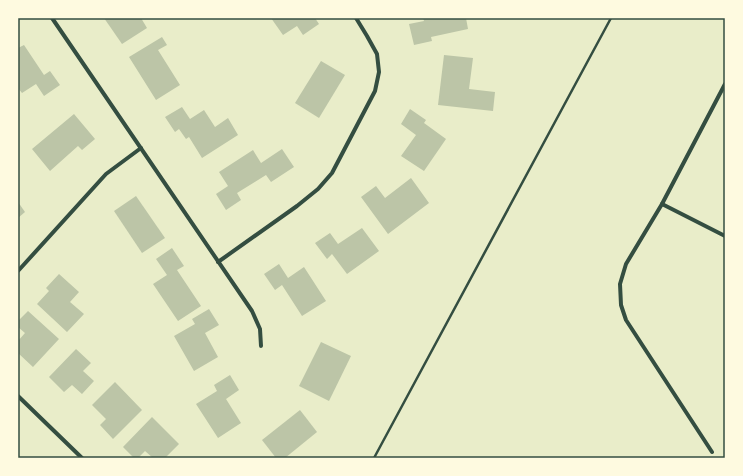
<svg xmlns="http://www.w3.org/2000/svg" width="743" height="476" viewBox="0 0 743 476" font-family="'PT Sans Narrow',sans-serif">
<style>
.building{fill:#bcc5a7}
.lines{fill:none;stroke-linecap:round;stroke-linejoin:round}
.path{stroke:#344e41;stroke-width:2.5}
.minor{stroke:#344e41;stroke-width:4}
.neatline{fill:none;stroke:#344e41;stroke-width:1.5}
</style>
<rect width="100%" height="100%" fill="#e9edc9"/>
<g class="building">
<path d="M 104,18 L 141,18 L 147,28 L 122,44 Z"/>
<path d="M 271,18 L 315,18 L 319,24 L 303,35 L 297,26 L 283,35 Z"/>
<path d="M 423,18 L 466,18 L 468,29 L 431,37 L 432,41 L 414,45 L 409,24 L 424,21 Z"/>
<path d="M 162,37 L 167,45 L 158,50 L 180,85 L 156,100 L 129,57 Z"/>
<path d="M 24,45 L 44,75 L 50,71 L 60,85 L 44,96 L 36,84 L 22,93 L 18,88 L 18,48 Z"/>
<path d="M 444,55 L 473,58 L 469,89 L 495,92 L 493,111 L 438,105 Z"/>
<path d="M 321,61 L 345,75 L 319,118 L 295,103 Z"/>
<path d="M 182,107 L 190,119 L 204,110 L 215,127 L 228,118 L 238,135 L 202,158 L 189,137 L 186,139 L 179,129 L 175,132 L 165,117 Z"/>
<path d="M 410,109 L 426,120 L 424,123 L 446,139 L 424,171 L 401,156 L 416,135 L 401,124 Z"/>
<path d="M 74,114 L 95,139 L 82,150 L 78,146 L 50,171 L 32,149 Z"/>
<path d="M 282,149 L 294,167 L 271,182 L 266,175 L 237,193 L 241,200 L 226,210 L 216,194 L 228,186 L 219,172 L 253,150 L 261,163 Z"/>
<path d="M 411,178 L 429,203 L 388,234 L 361,197 L 376,186 L 385,198 Z"/>
<path d="M 136,196 L 165,238 L 142,253 L 114,211 Z"/>
<path d="M 18,202 L 25,212 L 18,218 Z"/>
<path d="M 362,228 L 379,251 L 347,274 L 332,254 L 327,259 L 315,243 L 330,233 L 338,244 Z"/>
<path d="M 172,248 L 184,266 L 177,270 L 201,306 L 178,321 L 153,284 L 167,275 L 156,259 Z"/>
<path d="M 279,264 L 288,278 L 304,267 L 326,301 L 302,316 L 282,285 L 275,290 L 264,274 Z"/>
<path d="M 59,274 L 79,292 L 70,302 L 84,314 L 67,332 L 37,304 L 49,291 L 46,288 Z"/>
<path d="M 209,309 L 219,325 L 205,333 L 218,357 L 194,371 L 174,336 L 195,324 L 192,319 Z"/>
<path d="M 28,311 L 59,339 L 33,367 L 18,353 L 18,341 L 25,333 L 18,327 L 18,321 Z"/>
<path d="M 321,342 L 351,356 L 329,401 L 299,386 Z"/>
<path d="M 76,349 L 91,363 L 83,371 L 94,381 L 82,394 L 72,385 L 64,392 L 49,377 Z"/>
<path d="M 230,375 L 239,390 L 226,399 L 241,423 L 218,438 L 196,404 L 217,391 L 214,385 Z"/>
<path d="M 115,382 L 142,410 L 113,439 L 100,425 L 106,419 L 92,405 Z"/>
<path d="M 300,410 L 317,432 L 285,458 L 276,458 L 262,440 Z"/>
<path d="M 152,417 L 179,444 L 165,458 L 153,458 L 145,451 L 138,458 L 134,458 L 123,447 Z"/>
</g>
<g class="lines">
<path class="path" d="M 374,458 L 611,18"/>
<g class="minor">
<path d="M 52,18 L 252,311 L 260,329 L 261,346"/>
<path d="M 662,204 L 725,236"/>
<path d="M 218,262 L 297,206 L 318,189 L 332,173 L 375,91 L 379,72 L 377,54 L 367,36 L 356,18"/>
<path d="M 18,271 L 106,174 L 141,148"/>
<path d="M 18,396 L 82,458"/>
<path d="M 712,452 L 626,320 L 621,305 L 620,284 L 626,264 L 662,204 L 725,84"/>
</g>
</g>
<rect width="743" height="476" fill="none" stroke="#fefae0" stroke-width="38"/>
<rect x="19" y="19" width="705" height="438" class="neatline"/>
</svg>
